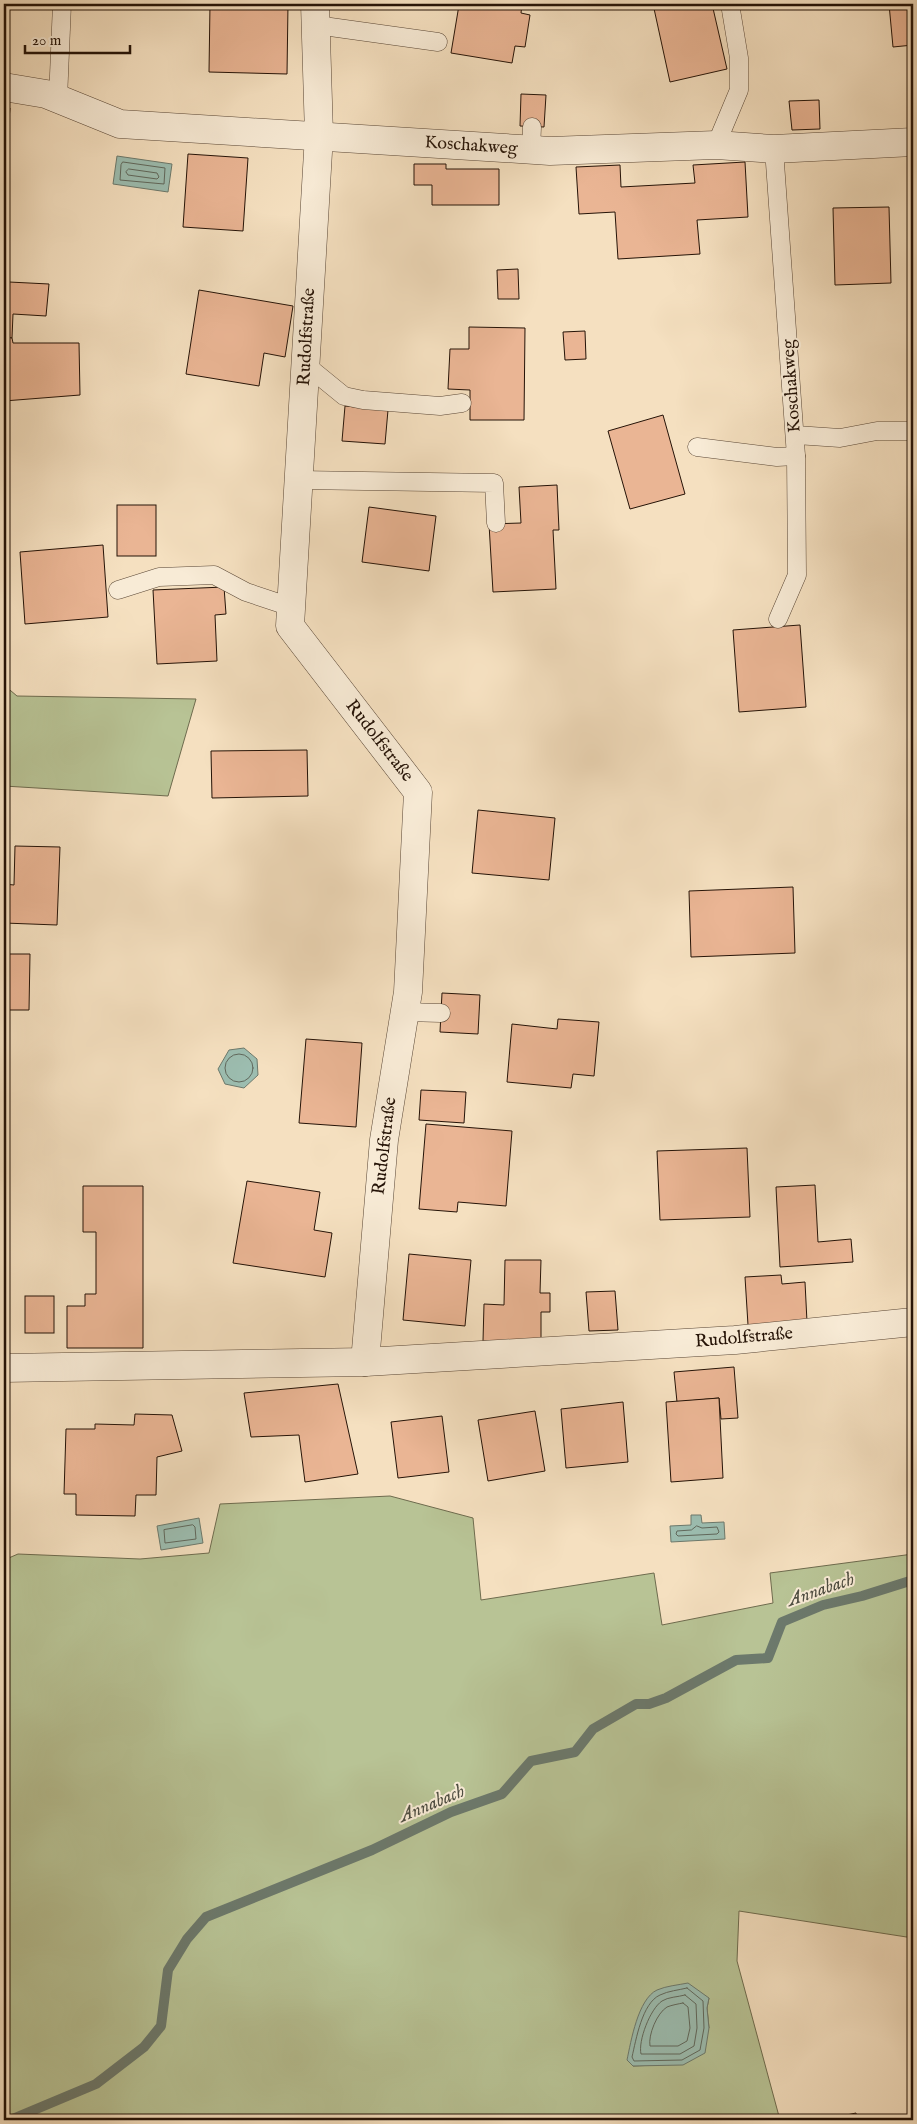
<svg xmlns="http://www.w3.org/2000/svg" width="917" height="2124" viewBox="0 0 917 2124" font-family="'IM FELL English',serif">
<style>
.green{fill:#b8c395;stroke:#6e6b4e;fill-rule:evenodd}
.water{fill:#9cbdb0;stroke:#6c796c}
.lines{fill:none;stroke-linecap:round;stroke-linejoin:round}
.shore{stroke:#60685c;stroke-width:1}
.stream{stroke:#6c796c;stroke-width:10}
.building{fill:#eab594;stroke:#251307}
.lane-casing{stroke:#594635;stroke-width:19}
.street-casing{stroke:#594635;stroke-width:29}
.lane{stroke:#f8ebd6;stroke-width:18}
.street{stroke:#f8ebd6;stroke-width:28}
.labels{text-anchor:middle;dominant-baseline:central;stroke-width:4;stroke-linejoin:round;paint-order:stroke}
.street-label{font-size:18px;fill:#251307;stroke:#f8ebd6}
.water-label{font-size:19px;font-style:italic;fill:#4f4e42;stroke:#f8ebd6}
</style>
<rect width="100%" height="100%" fill="#f5e0c0"/>
<filter id="stains"><feTurbulence type="fractalNoise" baseFrequency=".004" numOctaves="4"/><feColorMatrix values="0 0 0 0 .2 0 0 0 0 .09 0 0 0 0 .02 0 0 0 .5 -.17"/></filter>
<radialGradient id="worn" r=".72"><stop offset=".6" stop-color="#630" stop-opacity="0"/><stop offset="1" stop-color="#630" stop-opacity=".3"/></radialGradient>
<g class="green">
<path d="M 4,685 L 17,696 L 196,699 L 168,796 L 4,786 Z"/>
<path d="M 390,1496 L 473,1518 L 481,1600 L 654,1573 L 662,1625 L 773,1603 L 770,1573 L 913,1554 L 913,1938 L 739,1911 L 737,1961 L 780,2120 L 4,2120 L 4,1560 L 18,1554 L 140,1559 L 209,1553 L 220,1504 ZM 709,1998 L 707,2008 L 709,2028 L 657,2065 L 633,2066 Z"/>
</g>
<g class="water">
<path d="M 117,156 L 172,164 L 168,192 L 113,184 Z"/>
<path d="M 244,1048 L 257,1059 L 258,1075 L 244,1088 L 225,1084 L 218,1069 L 229,1050 Z"/>
<path d="M 691,1515 L 701,1515 L 702,1523 L 724,1522 L 725,1539 L 671,1542 L 670,1526 L 691,1525 Z"/>
<path d="M 199,1518 L 203,1543 L 161,1550 L 157,1526 Z"/>
<path d="M 688,1983 L 709,1998 L 707,2008 L 709,2028 L 705,2053 L 683,2065 L 633,2066 L 627,2060 C 631,2041 638,1999 657,1990 C 666,1986 678,1985 688,1983 Z"/>
</g>
<g class="lines">
<g class="shore">
<path d="M 123,162 L 165,168 L 164,184 L 120,180 L 121,165 Z"/>
<path d="M 129,169 L 157,173 L 159,177 L 157,179 L 128,175 L 126,172 Z"/>
<circle cx="239" cy="1068" r="14"/>
<path d="M 193,1525 L 195,1527 L 196,1539 L 165,1543 L 164,1530 Z"/>
<path d="M 697,1526 L 702,1528 L 717,1527 L 719,1532 L 717,1534 L 678,1536 L 676,1534 L 677,1531 L 691,1530 Z"/>
<path d="M 687,1988 L 703,2001 L 704,2028 L 700,2050 L 682,2060 L 634,2061 L 632,2057 C 636,2040 642,2003 660,1995 C 668,1991 679,1990 687,1988 Z"/>
<path d="M 685,1995 L 696,2004 L 697,2028 L 694,2046 L 680,2054 L 641,2054 C 638,2041 650,2009 662,2001 C 668,1997 678,1997 685,1995 Z"/>
<path d="M 683,2003 L 688,2007 L 690,2028 L 687,2041 L 678,2046 L 650,2046 C 648,2035 657,2013 667,2007 C 672,2005 678,2004 683,2003 Z"/>
</g>
<path class="stream" d="M 10,2120 L 96,2084 L 144,2047 L 161,2026 L 168,1970 L 187,1939 L 206,1917 L 372,1850 L 451,1812 L 502,1794 L 531,1761 L 575,1752 L 593,1729 L 636,1704 L 649,1704 L 666,1698 L 736,1660 L 768,1658 L 782,1622 L 823,1605 L 862,1596 L 913,1580"/>
</g>
<g class="building">
<path d="M 210,4 L 288,4 L 287,74 L 209,72 Z"/>
<path d="M 480,4 L 522,4 L 521,13 L 530,15 L 525,47 L 515,46 L 512,63 L 451,53 L 459,5 L 480,8 Z"/>
<path d="M 653,4 L 712,4 L 727,69 L 670,82 Z"/>
<path d="M 889,4 L 913,4 L 913,45 L 893,47 Z"/>
<path d="M 521,94 L 546,95 L 544,127 L 520,126 Z"/>
<path d="M 819,100 L 820,129 L 792,130 L 789,101 Z"/>
<path d="M 4,108 L 10,108 L 7,143 L 4,143 Z"/>
<path d="M 188,154 L 248,158 L 243,231 L 183,227 Z"/>
<path d="M 745,162 L 748,217 L 697,220 L 700,254 L 618,259 L 615,212 L 579,214 L 576,167 L 620,165 L 621,187 L 695,183 L 693,165 Z"/>
<path d="M 414,164 L 446,164 L 446,169 L 499,169 L 499,205 L 432,205 L 432,185 L 414,185 Z"/>
<path d="M 889,207 L 891,283 L 835,285 L 833,208 Z"/>
<path d="M 518,269 L 519,299 L 498,299 L 497,270 Z"/>
<path d="M 9,282 L 49,284 L 46,316 L 13,314 L 12,338 L 8,338 Z"/>
<path d="M 199,290 L 293,306 L 285,357 L 264,353 L 259,386 L 186,374 Z"/>
<path d="M 469,327 L 525,328 L 524,420 L 470,420 L 470,390 L 448,389 L 450,349 L 469,349 Z"/>
<path d="M 585,331 L 586,359 L 565,360 L 563,332 Z"/>
<path d="M 4,337 L 12,338 L 13,343 L 79,343 L 80,395 L 4,401 Z"/>
<path d="M 345,406 L 388,410 L 385,444 L 342,441 Z"/>
<path d="M 663,415 L 685,494 L 630,509 L 608,431 Z"/>
<path d="M 557,485 L 559,530 L 553,530 L 556,589 L 493,592 L 489,524 L 521,523 L 519,487 Z"/>
<rect x="117" y="505" width="39" height="51"/>
<path d="M 369,507 L 436,516 L 429,571 L 362,562 Z"/>
<path d="M 103,545 L 108,617 L 25,624 L 20,552 Z"/>
<path d="M 224,587 L 226,614 L 215,615 L 217,661 L 157,664 L 153,590 Z"/>
<path d="M 800,625 L 806,707 L 739,712 L 733,630 Z"/>
<path d="M 307,750 L 308,796 L 212,798 L 211,751 Z"/>
<path d="M 478,810 L 555,818 L 549,880 L 472,873 Z"/>
<path d="M 15,846 L 60,847 L 57,925 L 4,923 L 4,884 L 14,885 Z"/>
<path d="M 793,887 L 795,953 L 691,957 L 689,891 Z"/>
<path d="M 4,954 L 30,954 L 29,1010 L 4,1010 Z"/>
<path d="M 442,993 L 480,995 L 478,1034 L 440,1032 Z"/>
<path d="M 558,1019 L 599,1022 L 594,1076 L 573,1074 L 571,1088 L 507,1082 L 512,1024 L 557,1029 Z"/>
<path d="M 306,1039 L 362,1043 L 356,1127 L 299,1123 Z"/>
<path d="M 421,1090 L 466,1092 L 464,1123 L 419,1120 Z"/>
<path d="M 426,1124 L 512,1131 L 506,1206 L 458,1202 L 457,1212 L 419,1209 Z"/>
<path d="M 747,1148 L 750,1217 L 660,1220 L 657,1151 Z"/>
<path d="M 247,1181 L 320,1192 L 314,1230 L 332,1233 L 325,1277 L 233,1263 Z"/>
<path d="M 815,1185 L 818,1242 L 851,1239 L 853,1262 L 780,1267 L 776,1187 Z"/>
<path d="M 83,1186 L 143,1186 L 143,1348 L 67,1348 L 67,1306 L 85,1306 L 85,1294 L 96,1294 L 96,1232 L 83,1232 Z"/>
<path d="M 409,1254 L 471,1260 L 465,1326 L 403,1320 Z"/>
<path d="M 505,1260 L 541,1260 L 540,1293 L 550,1293 L 550,1312 L 541,1312 L 541,1342 L 483,1341 L 484,1304 L 504,1305 Z"/>
<path d="M 781,1275 L 782,1284 L 805,1282 L 807,1322 L 748,1325 L 745,1277 Z"/>
<path d="M 615,1291 L 618,1330 L 589,1331 L 586,1292 Z"/>
<rect x="25" y="1296" width="29" height="37"/>
<path d="M 734,1367 L 738,1418 L 721,1419 L 719,1398 L 677,1402 L 674,1372 Z"/>
<path d="M 338,1384 L 358,1474 L 305,1482 L 299,1435 L 251,1437 L 244,1393 Z"/>
<path d="M 719,1398 L 723,1478 L 671,1482 L 666,1402 Z"/>
<path d="M 623,1402 L 628,1462 L 566,1468 L 561,1409 Z"/>
<path d="M 535,1411 L 545,1471 L 488,1481 L 478,1420 Z"/>
<path d="M 135,1414 L 172,1415 L 182,1451 L 157,1457 L 156,1495 L 136,1495 L 135,1516 L 76,1515 L 76,1494 L 64,1494 L 66,1429 L 95,1429 L 95,1424 L 134,1425 Z"/>
<path d="M 442,1416 L 449,1472 L 398,1478 L 391,1422 Z"/>
<path d="M 856,2113 L 857,2120 L 823,2120 Z"/>
</g>
<g class="lines">
<defs>
<g id="lane">
<path d="M 316,25 L 438,42"/>
<path d="M 58,99 L 62,4"/>
<path d="M 716,145 L 739,90 L 739,58 L 730,4"/>
<path d="M 531,149 L 532,127"/>
<path d="M 774,149 L 796,456 L 797,575 L 778,619"/>
<path d="M 306,365 L 344,396 L 363,400 L 440,406 L 462,403"/>
<path d="M 796,435 L 840,438 L 877,431 L 913,431"/>
<path d="M 697,447 L 777,457 L 796,456"/>
<path d="M 299,480 L 494,483 L 496,523"/>
<path d="M 118,590 L 159,577 L 214,575 L 246,592 L 291,607"/>
<path d="M 405,1012 L 441,1013"/>
</g>
<g id="street">
<path d="M 315,4 L 319,135 L 290,626 L 418,792 L 408,992 L 384,1140 L 365,1362"/>
<path d="M 4,87 L 46,94 L 120,124 L 520,149 L 550,151 L 716,145 L 774,149 L 913,142"/>
<path d="M 4,1368 L 365,1362 L 735,1340 L 913,1322"/>
</g>
</defs>
<use href="#lane" class="lane-casing"/>
<use href="#street" class="street-casing"/>
<use href="#lane" class="lane"/>
<use href="#street" class="street"/>
</g>
<g class="labels">
<g class="street-label">
<text transform="translate(471 146) rotate(4)">Koschakweg</text>
<text transform="translate(307 337) rotate(-87)">Rudolfstraße</text>
<text transform="translate(792 386) rotate(-94)">Koschakweg</text>
<text transform="translate(379 741) rotate(52)">Rudolfstraße</text>
<text transform="translate(385 1146) rotate(-83)">Rudolfstraße</text>
<text transform="translate(744 1338) rotate(-5)">Rudolfstraße</text>
</g>
<g class="water-label">
<text transform="translate(821 1590) rotate(-19)">Annabach</text>
<text transform="translate(432 1804) rotate(-23)">Annabach</text>
</g>
</g>
<rect width="917" height="2124" fill="none" stroke="#f5e0c0" stroke-width="20"/>
<rect x="5" y="5" width="907" height="2114" fill="none" stroke="#251307" stroke-width="2.5"/>
<rect x="10" y="10" width="897" height="2104" fill="none" stroke="#251307"/>
<path d="M25 45v8h105v-8" fill="none" stroke="#251307" stroke-width="2.5"/>
<text x="32" y="45" font-size="15" fill="#251307" stroke="#f8ebd6" stroke-width="4" paint-order="stroke">20 m</text>
<rect width="100%" height="100%" filter="url(#stains)"/>
<rect width="100%" height="100%" fill="url(#worn)"/>
</svg>
